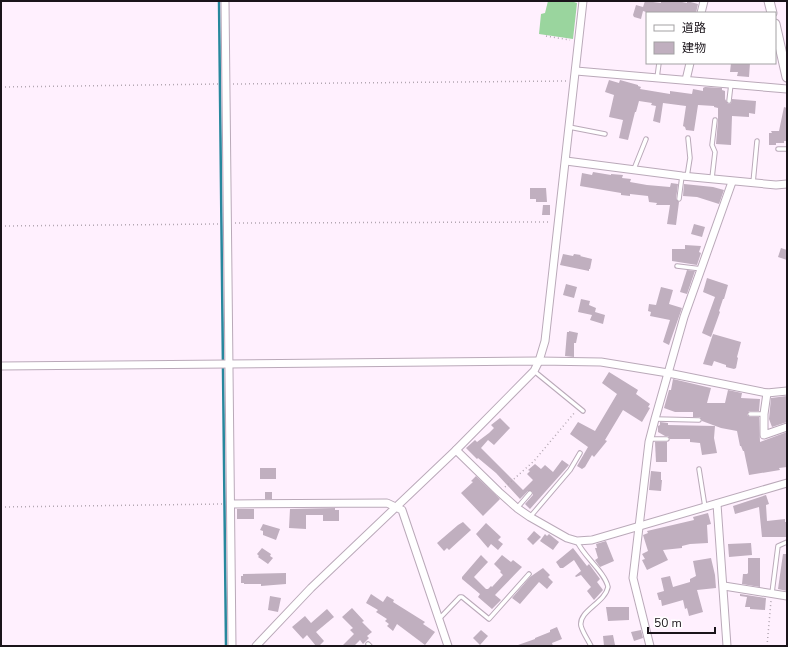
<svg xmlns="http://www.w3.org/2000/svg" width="788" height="647" viewBox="0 0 788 647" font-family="'Nunito Sans','Noto Sans JP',sans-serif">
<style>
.green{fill:#9ad59e}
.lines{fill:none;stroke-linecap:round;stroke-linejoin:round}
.stream{stroke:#27889d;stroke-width:2.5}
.building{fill:#c0afbf}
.service-casing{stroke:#baa9b9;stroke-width:5.5}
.minor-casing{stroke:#baa9b9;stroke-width:9}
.tertiary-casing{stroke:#baa9b9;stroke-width:11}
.path{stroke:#b3a7b2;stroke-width:1.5;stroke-dasharray:1 3;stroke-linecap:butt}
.service{stroke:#fff;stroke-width:3.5}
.minor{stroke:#fff;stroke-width:7}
.tertiary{stroke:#fff;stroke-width:9}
</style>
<rect width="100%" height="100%" fill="#fff0fe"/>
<path class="green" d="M 548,1 L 571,1 L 577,3 L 573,39 L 539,34 L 541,14 L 545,13 Z"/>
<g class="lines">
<path class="stream" d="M 219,1 L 226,646"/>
</g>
<g class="building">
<path d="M 645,1 L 661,3 L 661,1 L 677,1 L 687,3 L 687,1 L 698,4 L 696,13 L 649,13 L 643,11 L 641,19 L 634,17 L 633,15 L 636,5 L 643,7 Z"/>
<path d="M 731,63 L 750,63 L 749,77 L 737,76 L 738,72 L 730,72 Z"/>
<path d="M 609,80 L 619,83 L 620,80 L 638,85 L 638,86 L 641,87 L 640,89 L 670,94 L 670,91 L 692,94 L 693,89 L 703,91 L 703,88 L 705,87 L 722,88 L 722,90 L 725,91 L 725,99 L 728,104 L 731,103 L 732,99 L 756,101 L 755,114 L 749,113 L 749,117 L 732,116 L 731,145 L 716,144 L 718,120 L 718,108 L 714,107 L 714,106 L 698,105 L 694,131 L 686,130 L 685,127 L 683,126 L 686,106 L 663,103 L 660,123 L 653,121 L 656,106 L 651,105 L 652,103 L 639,101 L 636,112 L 635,112 L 628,140 L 619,138 L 623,120 L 609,117 L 614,95 L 605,92 Z"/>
<path d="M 784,107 L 787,108 L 786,141 L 784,141 L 784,143 L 776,143 L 776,145 L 769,145 L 769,133 L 772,133 L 771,131 L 779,131 Z"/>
<path d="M 593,172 L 611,175 L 611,174 L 623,175 L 622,178 L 631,179 L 630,182 L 647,185 L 670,187 L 671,183 L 678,184 L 676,199 L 679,202 L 676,225 L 667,224 L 670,205 L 656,205 L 657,203 L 649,202 L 648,196 L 630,194 L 630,196 L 621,195 L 621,193 L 580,186 L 582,173 L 592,175 Z"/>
<path d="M 684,184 L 713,187 L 724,190 L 719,204 L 697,197 L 683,196 Z"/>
<path d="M 530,188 L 546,188 L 547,202 L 536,202 L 536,199 L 530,199 Z"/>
<path d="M 543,205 L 550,205 L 550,215 L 542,215 Z"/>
<path d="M 694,224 L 705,227 L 702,237 L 691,234 Z"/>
<path d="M 685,245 L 701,246 L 699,252 L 701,253 L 697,265 L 672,261 L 672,249 L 685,249 Z"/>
<path d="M 781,248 L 787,250 L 787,260 L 778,257 Z"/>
<path d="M 563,254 L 573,256 L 574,254 L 581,255 L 580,256 L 592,259 L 590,269 L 589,269 L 589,271 L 560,265 Z"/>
<path d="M 687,270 L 695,271 L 687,294 L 680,292 Z"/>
<path d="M 707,278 L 728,285 L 724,299 L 723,299 L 719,311 L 720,312 L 711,337 L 702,333 L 715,297 L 703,292 Z"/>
<path d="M 566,284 L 577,287 L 574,298 L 563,295 Z"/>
<path d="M 661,287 L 673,290 L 669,304 L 682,308 L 669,345 L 663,342 L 670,320 L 650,316 L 651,312 L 648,311 L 649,304 L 656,305 Z"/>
<path d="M 581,299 L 590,301 L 589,305 L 596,308 L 595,312 L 605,315 L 603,324 L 590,320 L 592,315 L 578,312 Z"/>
<path d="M 569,331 L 578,333 L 576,343 L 574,343 L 574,357 L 565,356 L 567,332 L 569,332 Z"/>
<path d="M 713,334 L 741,342 L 737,357 L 738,358 L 736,368 L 734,369 L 726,367 L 726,365 L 714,361 L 712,366 L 703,364 Z"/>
<path d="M 609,372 L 638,390 L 636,394 L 650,404 L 648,407 L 650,408 L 642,422 L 623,410 L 605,440 L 607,441 L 594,457 L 592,455 L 585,467 L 582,469 L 577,466 L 588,447 L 570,434 L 578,422 L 595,431 L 617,394 L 602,383 Z"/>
<path d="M 673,379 L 711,388 L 707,403 L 725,403 L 728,390 L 742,393 L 741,398 L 760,399 L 759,411 L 749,411 L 747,415 L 750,417 L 759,417 L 760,442 L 787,432 L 787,467 L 779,468 L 780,470 L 749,475 L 744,451 L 743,451 L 741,446 L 740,446 L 737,431 L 721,428 L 702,421 L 700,417 L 693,417 L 693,412 L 675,412 L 664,408 L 669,390 L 671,390 Z"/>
<path d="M 787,396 L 787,422 L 772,427 L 769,419 L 771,398 Z"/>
<path d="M 500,418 L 510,428 L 494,445 L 488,440 L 481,448 L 523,490 L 533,480 L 527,474 L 530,471 L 528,470 L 535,464 L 541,469 L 545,465 L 553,472 L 562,460 L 569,465 L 530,509 L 525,504 L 533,495 L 532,491 L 528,491 L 520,499 L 496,473 L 478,458 L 477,459 L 466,448 L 475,440 L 477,442 L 489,433 L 494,428 L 491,425 Z"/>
<path d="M 660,422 L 668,423 L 668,425 L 715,426 L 714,438 L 717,453 L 702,455 L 700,443 L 690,442 L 690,439 L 670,439 L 668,436 L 665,436 L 658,432 L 658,426 L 660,425 Z"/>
<path d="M 655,442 L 667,442 L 667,462 L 656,462 Z"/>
<rect x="260" y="468" width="16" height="11"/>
<path d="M 651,471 L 661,472 L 661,480 L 662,480 L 661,491 L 649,490 Z"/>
<path d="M 476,476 L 500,499 L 483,516 L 461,493 L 473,482 L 471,481 Z"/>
<rect x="265" y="492" width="7" height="7"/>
<path d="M 766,495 L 769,504 L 766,505 L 767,521 L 785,519 L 785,522 L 787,522 L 787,537 L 762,537 L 759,507 L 735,514 L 733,506 Z"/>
<path d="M 335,508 L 335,510 L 339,510 L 339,521 L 323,521 L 323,515 L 306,515 L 306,529 L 289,528 L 290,509 Z"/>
<rect x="237" y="509" width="17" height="10"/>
<path d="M 708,513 L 711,524 L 707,525 L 708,543 L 690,544 L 682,546 L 682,548 L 663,550 L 668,560 L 647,570 L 642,560 L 645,559 L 642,554 L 648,551 L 643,535 L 648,533 L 647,531 L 694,520 L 693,517 Z"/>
<path d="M 463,522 L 471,530 L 449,550 L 447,548 L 444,551 L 437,543 L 458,525 Z"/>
<path d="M 486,523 L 501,537 L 498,540 L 503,544 L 498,550 L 491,544 L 488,548 L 476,534 Z"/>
<path d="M 263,524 L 280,529 L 276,540 L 263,535 L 263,531 L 260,530 Z"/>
<path d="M 534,531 L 541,537 L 533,545 L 527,539 Z"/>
<path d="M 545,534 L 547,536 L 549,534 L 559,542 L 553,550 L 540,541 Z"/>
<path d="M 606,541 L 614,561 L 600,567 L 595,560 L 598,558 L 595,548 L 597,548 L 596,544 Z"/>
<path d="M 751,543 L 752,555 L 729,557 L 728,544 Z"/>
<path d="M 262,548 L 271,554 L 270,556 L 273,558 L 268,564 L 258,557 L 259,556 L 257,554 Z"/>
<path d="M 573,548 L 587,566 L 589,564 L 600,579 L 597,582 L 603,590 L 594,600 L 587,591 L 591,587 L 581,575 L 576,577 L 575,576 L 581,571 L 574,560 L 563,568 L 560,568 L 556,562 Z"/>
<path d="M 783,554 L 787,554 L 787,591 L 778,589 Z"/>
<path d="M 481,555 L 488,562 L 474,577 L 486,589 L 488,589 L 491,586 L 492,587 L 503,575 L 500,572 L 501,571 L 494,564 L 502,555 L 511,562 L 513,560 L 522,567 L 495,595 L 501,600 L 492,609 L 478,597 L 480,594 L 462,579 L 462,577 Z"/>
<path d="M 711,558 L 715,575 L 716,588 L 697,590 L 703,612 L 689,616 L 687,608 L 685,609 L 683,600 L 662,606 L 661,600 L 659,600 L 657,593 L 664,591 L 661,578 L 670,576 L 673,587 L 690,582 L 690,579 L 696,576 L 693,561 Z"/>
<path d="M 748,558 L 760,558 L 760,587 L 742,584 L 743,574 L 747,574 L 748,573 Z"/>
<path d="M 543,568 L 550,575 L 548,577 L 553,582 L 547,589 L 539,582 L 520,604 L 512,598 L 530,577 Z"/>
<path d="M 286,573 L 286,584 L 261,586 L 261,584 L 244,584 L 244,583 L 241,583 L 241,576 L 243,576 L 243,574 Z"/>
<path d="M 371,594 L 383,602 L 387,596 L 394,600 L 393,602 L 425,622 L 423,624 L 435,632 L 425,645 L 397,624 L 393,631 L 387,626 L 389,624 L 385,621 L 387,619 L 376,612 L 378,610 L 366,603 Z"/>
<path d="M 740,594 L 766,598 L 765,610 L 750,609 L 750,607 L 745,607 L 747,597 L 740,596 Z"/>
<path d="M 270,596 L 281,598 L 278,612 L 268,610 Z"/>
<path d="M 606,607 L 629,607 L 629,620 L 608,621 Z"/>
<path d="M 352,608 L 364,621 L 362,622 L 372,632 L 367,636 L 369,638 L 363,644 L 360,640 L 354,646 L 342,646 L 354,634 L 350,630 L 353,628 L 342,617 Z"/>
<path d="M 327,609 L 334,617 L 316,632 L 324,641 L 319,646 L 316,646 L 307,635 L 303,639 L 292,627 L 305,616 L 311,623 Z"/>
<path d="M 557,627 L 562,639 L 552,643 L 553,646 L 519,646 L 518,645 L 535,639 L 535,638 L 550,632 L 550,630 Z"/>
<path d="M 481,630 L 488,636 L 480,645 L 473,638 Z"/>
<path d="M 641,630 L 643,638 L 634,641 L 631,632 Z"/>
<path d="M 613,635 L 615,645 L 604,646 L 603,636 Z"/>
</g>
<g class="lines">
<defs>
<g id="service">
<path d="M 657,78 L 659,63"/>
<path d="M 729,101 L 731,84"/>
<path d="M 569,127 L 605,134"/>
<path d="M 778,149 L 787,149"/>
<path d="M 634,169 L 646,139"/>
<path d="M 687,177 L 690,158 L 688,138"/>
<path d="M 712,178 L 715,152 L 712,145 L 715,120"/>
<path d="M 753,183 L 757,141"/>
<path d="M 679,199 L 682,176"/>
<path d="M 677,266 L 702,269"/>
<path d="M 534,371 L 583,411"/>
<path d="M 750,414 L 764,414"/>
<path d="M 656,419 L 699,420"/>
<path d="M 650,439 L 667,439"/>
<path d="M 699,469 L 705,507"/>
<path d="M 517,508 L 530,493"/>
<path d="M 530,517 L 570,470 L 580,453"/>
<path d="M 577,541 C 583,556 605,572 608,587 C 605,603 578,611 581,626 C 583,633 588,640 591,646"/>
<path d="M 772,593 L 778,546 L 787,542"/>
<path d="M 439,619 L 460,597 L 462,597 L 489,619 L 529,574"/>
<path d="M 368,644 L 370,646"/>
</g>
<g id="minor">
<path d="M 225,1 L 232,646"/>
<path d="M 701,13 L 704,1"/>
<path d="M 576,71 L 787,89"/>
<path d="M 686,80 L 690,63"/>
<path d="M 566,161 L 682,176 L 776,185 L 787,184"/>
<path d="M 1,366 L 539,361 L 601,362 L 668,373 L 767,393 L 787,391"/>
<path d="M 767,393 L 764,414 L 764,435 L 787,427"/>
<path d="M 456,450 L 499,492 L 517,508 L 530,517 L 567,538 L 577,541 L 592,540 L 787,483"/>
<path d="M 231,504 L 387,503 L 402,510 L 448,646"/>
<path d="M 717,504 L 727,646"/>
<path d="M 724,586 L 787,596"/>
<path d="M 256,646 L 311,588 L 456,450 L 534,371 L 539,361 L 545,341 L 583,1"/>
<path d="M 650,646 L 633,578 L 649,442 L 655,419 L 684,317 L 732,182"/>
</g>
<g id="tertiary">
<path d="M 769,1 L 772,13"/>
<path d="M 775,24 L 787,77"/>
</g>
</defs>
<use href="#service" class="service-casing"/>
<use href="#minor" class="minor-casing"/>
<use href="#tertiary" class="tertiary-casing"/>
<g class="path">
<path d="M 546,36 L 570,40"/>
<path d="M 233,84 L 567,81"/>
<path d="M 1,87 L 219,84"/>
<path d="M 235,223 L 551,222"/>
<path d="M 1,226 L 219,224"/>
<path d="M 505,487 L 534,461 L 575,412"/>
<path d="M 1,507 L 223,504"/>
<path d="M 767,646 L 771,601"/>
</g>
<use href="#service" class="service"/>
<use href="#minor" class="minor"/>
<use href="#tertiary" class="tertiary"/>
</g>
<rect width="788" height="647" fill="none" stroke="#1a141a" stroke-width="4"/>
<rect x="646" y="12" width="130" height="52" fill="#ffffff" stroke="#a3a1a3"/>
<rect x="654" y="25" width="20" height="6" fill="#ffffff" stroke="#a3a1a3"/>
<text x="682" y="32" font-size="12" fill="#1a141a">道路</text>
<rect x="654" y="42" width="20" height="12" fill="#c0afbf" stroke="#a3a1a3"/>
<text x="682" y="52" font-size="12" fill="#1a141a">建物</text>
<path d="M648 627v6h67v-6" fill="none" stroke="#1a141a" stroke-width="2"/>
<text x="654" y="627" font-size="12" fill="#1a141a" stroke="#ffffff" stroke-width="3" paint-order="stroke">50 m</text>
</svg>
